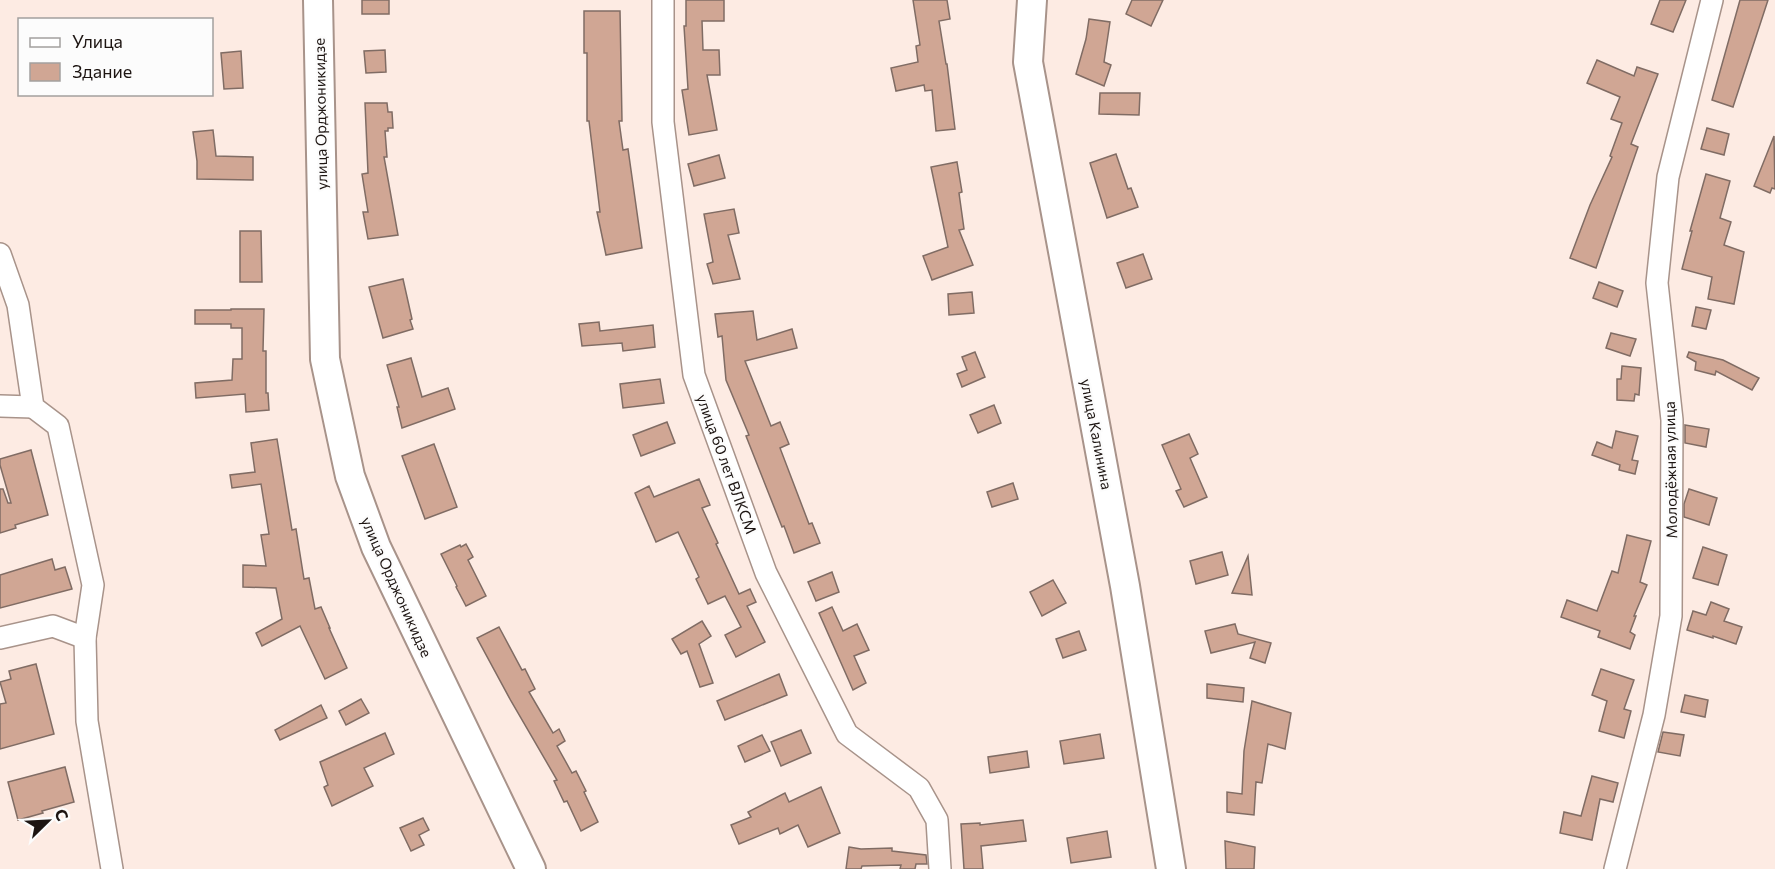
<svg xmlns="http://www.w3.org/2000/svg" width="1775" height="869" viewBox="0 0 1775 869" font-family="Commissioner,sans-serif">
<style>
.building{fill:#d0a694;stroke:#806c64;stroke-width:1.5}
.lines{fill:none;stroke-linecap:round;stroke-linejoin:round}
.street-casing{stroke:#a8938a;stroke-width:24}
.secondary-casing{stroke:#a8938a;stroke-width:32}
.street{stroke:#fff;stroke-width:21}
.secondary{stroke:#fff;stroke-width:28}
.labels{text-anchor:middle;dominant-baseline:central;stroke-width:4.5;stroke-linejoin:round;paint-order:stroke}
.street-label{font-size:15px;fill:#1d1512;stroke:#fcfcfc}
</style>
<rect width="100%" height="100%" fill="#fdebe3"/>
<g class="building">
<rect x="362" y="0" width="27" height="14"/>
<path d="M 686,0 L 724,0 L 724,21 L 702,21 L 703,50 L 719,50 L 720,75 L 707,75 L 717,130 L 689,135 L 682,90 L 688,89 L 684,26 L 686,26 Z"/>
<path d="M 913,0 L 947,0 L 950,19 L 939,21 L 946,64 L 947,64 L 955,129 L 936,131 L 932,90 L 925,91 L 924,85 L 896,91 L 891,68 L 918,62 L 916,46 L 920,45 Z"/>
<path d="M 1132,0 L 1163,0 L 1151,26 L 1126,14 Z"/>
<path d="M 1660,0 L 1686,0 L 1673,32 L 1651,24 Z"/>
<path d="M 1740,0 L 1768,0 L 1733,107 L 1712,100 Z"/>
<path d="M 584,11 L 620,11 L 622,121 L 619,121 L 623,150 L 628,149 L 642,248 L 606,255 L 597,212 L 600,212 L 589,121 L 587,121 L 587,53 L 584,53 Z"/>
<path d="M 1089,19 L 1110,22 L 1104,62 L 1111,65 L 1104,86 L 1076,74 L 1086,39 Z"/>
<path d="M 385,50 L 386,72 L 366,73 L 364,51 Z"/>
<path d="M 241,51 L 243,88 L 224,89 L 221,53 Z"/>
<path d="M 1597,60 L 1634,76 L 1637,67 L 1658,74 L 1631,144 L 1638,147 L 1596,268 L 1570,258 L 1590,205 L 1612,157 L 1610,156 L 1622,123 L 1611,119 L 1620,97 L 1587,83 Z"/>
<path d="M 1100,93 L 1140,93 L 1139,115 L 1099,114 Z"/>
<path d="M 365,103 L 387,103 L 388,112 L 392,112 L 393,128 L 388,128 L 388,131 L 385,131 L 387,157 L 384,157 L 398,235 L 368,239 L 363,212 L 368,212 L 362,174 L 368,173 Z"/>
<path d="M 1707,128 L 1729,134 L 1724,155 L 1701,149 Z"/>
<path d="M 213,130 L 216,156 L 253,157 L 253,180 L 197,179 L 197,161 L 193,132 Z"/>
<path d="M 1774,136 L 1775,189 L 1772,188 L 1770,193 L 1754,186 Z"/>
<path d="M 1116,154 L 1128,189 L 1131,188 L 1138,207 L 1107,218 L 1090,163 Z"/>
<path d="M 719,155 L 725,178 L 694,186 L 688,164 Z"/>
<path d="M 957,162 L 962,192 L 959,193 L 964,229 L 959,230 L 973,265 L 932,280 L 923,256 L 948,247 L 931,167 Z"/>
<path d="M 1706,174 L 1730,181 L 1720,218 L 1731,222 L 1724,245 L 1744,252 L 1734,304 L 1708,299 L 1712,277 L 1682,269 L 1692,231 L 1690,231 Z"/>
<path d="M 734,209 L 739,233 L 728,235 L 740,279 L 713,284 L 707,264 L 713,262 L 704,214 Z"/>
<path d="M 240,231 L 261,231 L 262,282 L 240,282 Z"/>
<path d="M 1143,254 L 1152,279 L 1126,288 L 1117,263 Z"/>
<path d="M 403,279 L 412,319 L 410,320 L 413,329 L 383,338 L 369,287 Z"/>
<path d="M 1599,282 L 1623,291 L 1617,307 L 1593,298 Z"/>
<path d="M 972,292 L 974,313 L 949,315 L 948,294 Z"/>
<path d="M 1696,307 L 1711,310 L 1706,329 L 1692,326 Z"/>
<path d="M 231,309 L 264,309 L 263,351 L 266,351 L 266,393 L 268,393 L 269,410 L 246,412 L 245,394 L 196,398 L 195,383 L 232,380 L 233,359 L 242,359 L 242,328 L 231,328 L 231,324 L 195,324 L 195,310 L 231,310 Z"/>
<path d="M 753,311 L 757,340 L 792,329 L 797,348 L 745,361 L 771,426 L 780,422 L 789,444 L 780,448 L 809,524 L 812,523 L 820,543 L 794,553 L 784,526 L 782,527 L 746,436 L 749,435 L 726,380 L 722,336 L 718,337 L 715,314 Z"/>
<path d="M 599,322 L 600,331 L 653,325 L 655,347 L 623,351 L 622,343 L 582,346 L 579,324 Z"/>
<path d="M 1611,333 L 1636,339 L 1630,356 L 1606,348 Z"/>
<path d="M 975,352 L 985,377 L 962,387 L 957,374 L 967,370 L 962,357 Z"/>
<path d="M 1689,352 L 1723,360 L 1759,378 L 1752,390 L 1716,371 L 1715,375 L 1695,370 L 1696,362 L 1687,357 Z"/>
<path d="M 411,358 L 422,397 L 448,388 L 455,409 L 402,428 L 397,407 L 399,407 L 387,365 Z"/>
<path d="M 1622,366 L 1641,368 L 1639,395 L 1635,394 L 1634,401 L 1617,400 L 1617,379 L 1621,379 Z"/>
<path d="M 660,379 L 664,403 L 623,408 L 620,384 Z"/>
<path d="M 994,405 L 1001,423 L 978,433 L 970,415 Z"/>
<path d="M 667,422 L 675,443 L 641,456 L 633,435 Z"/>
<path d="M 1685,425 L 1709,429 L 1706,447 L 1685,443 Z"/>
<path d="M 1616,431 L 1638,436 L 1632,460 L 1638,461 L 1635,474 L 1619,470 L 1620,465 L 1592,455 L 1597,442 L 1612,448 Z"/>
<path d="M 1189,434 L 1198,454 L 1190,458 L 1207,497 L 1184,507 L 1176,491 L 1181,489 L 1162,445 Z"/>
<path d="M 277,439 L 292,530 L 296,529 L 304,579 L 309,578 L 315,609 L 321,607 L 330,628 L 329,628 L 347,668 L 325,679 L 300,626 L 262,646 L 256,633 L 282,619 L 276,588 L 243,587 L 243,565 L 266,566 L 261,535 L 269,534 L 261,484 L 232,488 L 230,475 L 255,472 L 251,443 Z"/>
<path d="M 434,444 L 457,507 L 425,519 L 402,456 Z"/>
<path d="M 31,450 L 48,515 L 15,525 L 16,528 L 0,533 L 0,489 L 3,489 L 8,503 L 11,503 L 0,465 L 0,459 Z"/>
<path d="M 699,479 L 710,505 L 702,508 L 718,543 L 716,544 L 739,594 L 750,589 L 756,602 L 747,606 L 765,642 L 736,657 L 725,635 L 741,627 L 725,596 L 708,604 L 696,579 L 699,577 L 678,532 L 656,542 L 635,493 L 649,486 L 654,497 Z"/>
<path d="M 1013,483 L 1018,499 L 992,507 L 987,492 Z"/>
<path d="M 1689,489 L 1717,498 L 1709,525 L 1684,517 L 1684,504 Z"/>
<path d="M 1627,535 L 1651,541 L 1640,582 L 1647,585 L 1634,616 L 1636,616 L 1630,632 L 1635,635 L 1630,649 L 1598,637 L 1600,631 L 1561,617 L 1567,600 L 1597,611 L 1612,571 L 1618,573 Z"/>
<path d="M 466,544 L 473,557 L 468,560 L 486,596 L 466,606 L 456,587 L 457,586 L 441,554 L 460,545 L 461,547 Z"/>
<path d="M 1703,547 L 1727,555 L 1718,585 L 1693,578 Z"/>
<path d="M 1222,552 L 1228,575 L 1196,584 L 1190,561 Z"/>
<path d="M 1248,556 L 1252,595 L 1232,593 Z"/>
<path d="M 52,559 L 55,570 L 65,567 L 72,589 L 0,608 L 0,575 Z"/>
<path d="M 832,572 L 839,592 L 816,601 L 808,582 Z"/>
<path d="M 1053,580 L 1066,603 L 1042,616 L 1030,592 Z"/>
<path d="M 1711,602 L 1729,609 L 1724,621 L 1742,627 L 1736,644 L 1713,636 L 1713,638 L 1687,630 L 1693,611 L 1706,615 Z"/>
<path d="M 832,607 L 843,631 L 857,624 L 869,650 L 854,656 L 866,683 L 853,690 L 819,613 Z"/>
<path d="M 702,621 L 711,636 L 699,644 L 713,683 L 700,687 L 687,651 L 681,654 L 672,639 Z"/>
<path d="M 1235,624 L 1238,634 L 1271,643 L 1265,663 L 1250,658 L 1255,642 L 1211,653 L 1205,631 Z"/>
<path d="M 499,627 L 522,670 L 525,669 L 535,689 L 529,692 L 553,733 L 559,729 L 565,741 L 557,746 L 572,773 L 576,771 L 586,791 L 584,792 L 598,822 L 581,831 L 567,801 L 564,802 L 554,781 L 557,780 L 511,701 L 477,638 Z"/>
<path d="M 1079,631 L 1086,650 L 1063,658 L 1056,639 Z"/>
<path d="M 36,664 L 54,734 L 0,749 L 0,704 L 6,703 L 0,682 L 11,679 L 9,671 Z"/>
<path d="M 1601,669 L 1634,680 L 1624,709 L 1631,711 L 1624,738 L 1599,731 L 1607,701 L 1592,695 Z"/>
<path d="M 779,674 L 787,695 L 725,720 L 717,701 Z"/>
<path d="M 1207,684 L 1244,688 L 1243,702 L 1207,698 Z"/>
<path d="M 1685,695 L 1708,700 L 1705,717 L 1681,712 Z"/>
<path d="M 361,699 L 369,713 L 346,725 L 339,711 Z"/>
<path d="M 1252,701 L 1291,713 L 1285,749 L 1268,744 L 1262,783 L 1256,782 L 1254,815 L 1227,812 L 1227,792 L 1242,794 L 1244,751 Z"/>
<path d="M 321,705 L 327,718 L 280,740 L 275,730 Z"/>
<path d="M 801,730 L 811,753 L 781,766 L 771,742 Z"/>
<path d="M 1663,732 L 1684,735 L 1680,756 L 1658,752 Z"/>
<path d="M 385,733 L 394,754 L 364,768 L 373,786 L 332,806 L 324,787 L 328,785 L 320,762 Z"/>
<path d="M 1100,734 L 1104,758 L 1064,764 L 1060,741 Z"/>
<path d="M 762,735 L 770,751 L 745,762 L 738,746 Z"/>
<path d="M 1027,751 L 1029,767 L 990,773 L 988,757 Z"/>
<path d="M 65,767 L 74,802 L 42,811 L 43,813 L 18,820 L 8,782 Z"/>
<path d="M 1592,776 L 1618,783 L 1613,802 L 1600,799 L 1592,840 L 1560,833 L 1564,812 L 1581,816 Z"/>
<path d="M 821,787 L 840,833 L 808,847 L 798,825 L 780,834 L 778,828 L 739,844 L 731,825 L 751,817 L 748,812 L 785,793 L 789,802 Z"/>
<path d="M 423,818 L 429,830 L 419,835 L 424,845 L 411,851 L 400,828 Z"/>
<path d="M 1023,820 L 1026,841 L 981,846 L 983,869 L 964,869 L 961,824 L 980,823 L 980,825 Z"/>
<path d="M 1107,831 L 1111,857 L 1071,863 L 1067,838 Z"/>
<path d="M 1225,841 L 1255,847 L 1254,869 L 1226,869 Z"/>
<path d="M 849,847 L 861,849 L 892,848 L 892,851 L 926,855 L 927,864 L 916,864 L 915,869 L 900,869 L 901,865 L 862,866 L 861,869 L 846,869 Z"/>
</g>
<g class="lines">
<defs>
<g id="street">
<path d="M 663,0 L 663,122 L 694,375 L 766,573 L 847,734 L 919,788 L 937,820 L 940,869"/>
<path d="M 0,254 L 18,305 L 33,407 L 58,426 L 93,585 L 85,638 L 87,721 L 112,869"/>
<path d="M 0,406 L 33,407"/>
<path d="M 0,638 L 53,626 L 85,638"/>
<path d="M 1615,869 L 1654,715 L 1671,616 L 1672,420 L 1657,283 L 1668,177 L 1712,0"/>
</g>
<g id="secondary">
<path d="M 318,0 L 325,359 L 350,476 L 376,547 L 531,869"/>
<path d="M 1032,0 L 1028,62 L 1125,586 L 1171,869"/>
</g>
</defs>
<use href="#street" class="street-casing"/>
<use href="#secondary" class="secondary-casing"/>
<use href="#street" class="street"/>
<use href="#secondary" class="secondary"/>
</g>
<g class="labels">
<g class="street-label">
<text transform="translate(320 114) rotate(-91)">улица Орджоникидзе</text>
<text transform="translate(1097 434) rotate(79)">улица Калинина</text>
<text transform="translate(727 464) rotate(70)">улица 60 лет ВЛКСМ</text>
<text transform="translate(1670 470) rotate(-91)">Молодёжная улица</text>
<text transform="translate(397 587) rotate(66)">улица Орджоникидзе</text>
</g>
</g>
<rect x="18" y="18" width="195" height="78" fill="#fcfcfc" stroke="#a3a09e" stroke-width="1.5"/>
<rect x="30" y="38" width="30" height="9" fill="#ffffff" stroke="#a3a09e" stroke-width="1.5"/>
<text x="72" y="48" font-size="18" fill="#1d1512">Улица</text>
<rect x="30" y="63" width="30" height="18" fill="#d0a694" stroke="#a3a09e" stroke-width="1.5"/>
<text x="72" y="78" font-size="18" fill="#1d1512">Здание</text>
<g transform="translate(48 821) rotate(66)" stroke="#fcfcfc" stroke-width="4.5" paint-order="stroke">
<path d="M0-4.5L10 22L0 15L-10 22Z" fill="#1d1512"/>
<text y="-9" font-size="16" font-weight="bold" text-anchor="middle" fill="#1d1512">С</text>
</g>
</svg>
